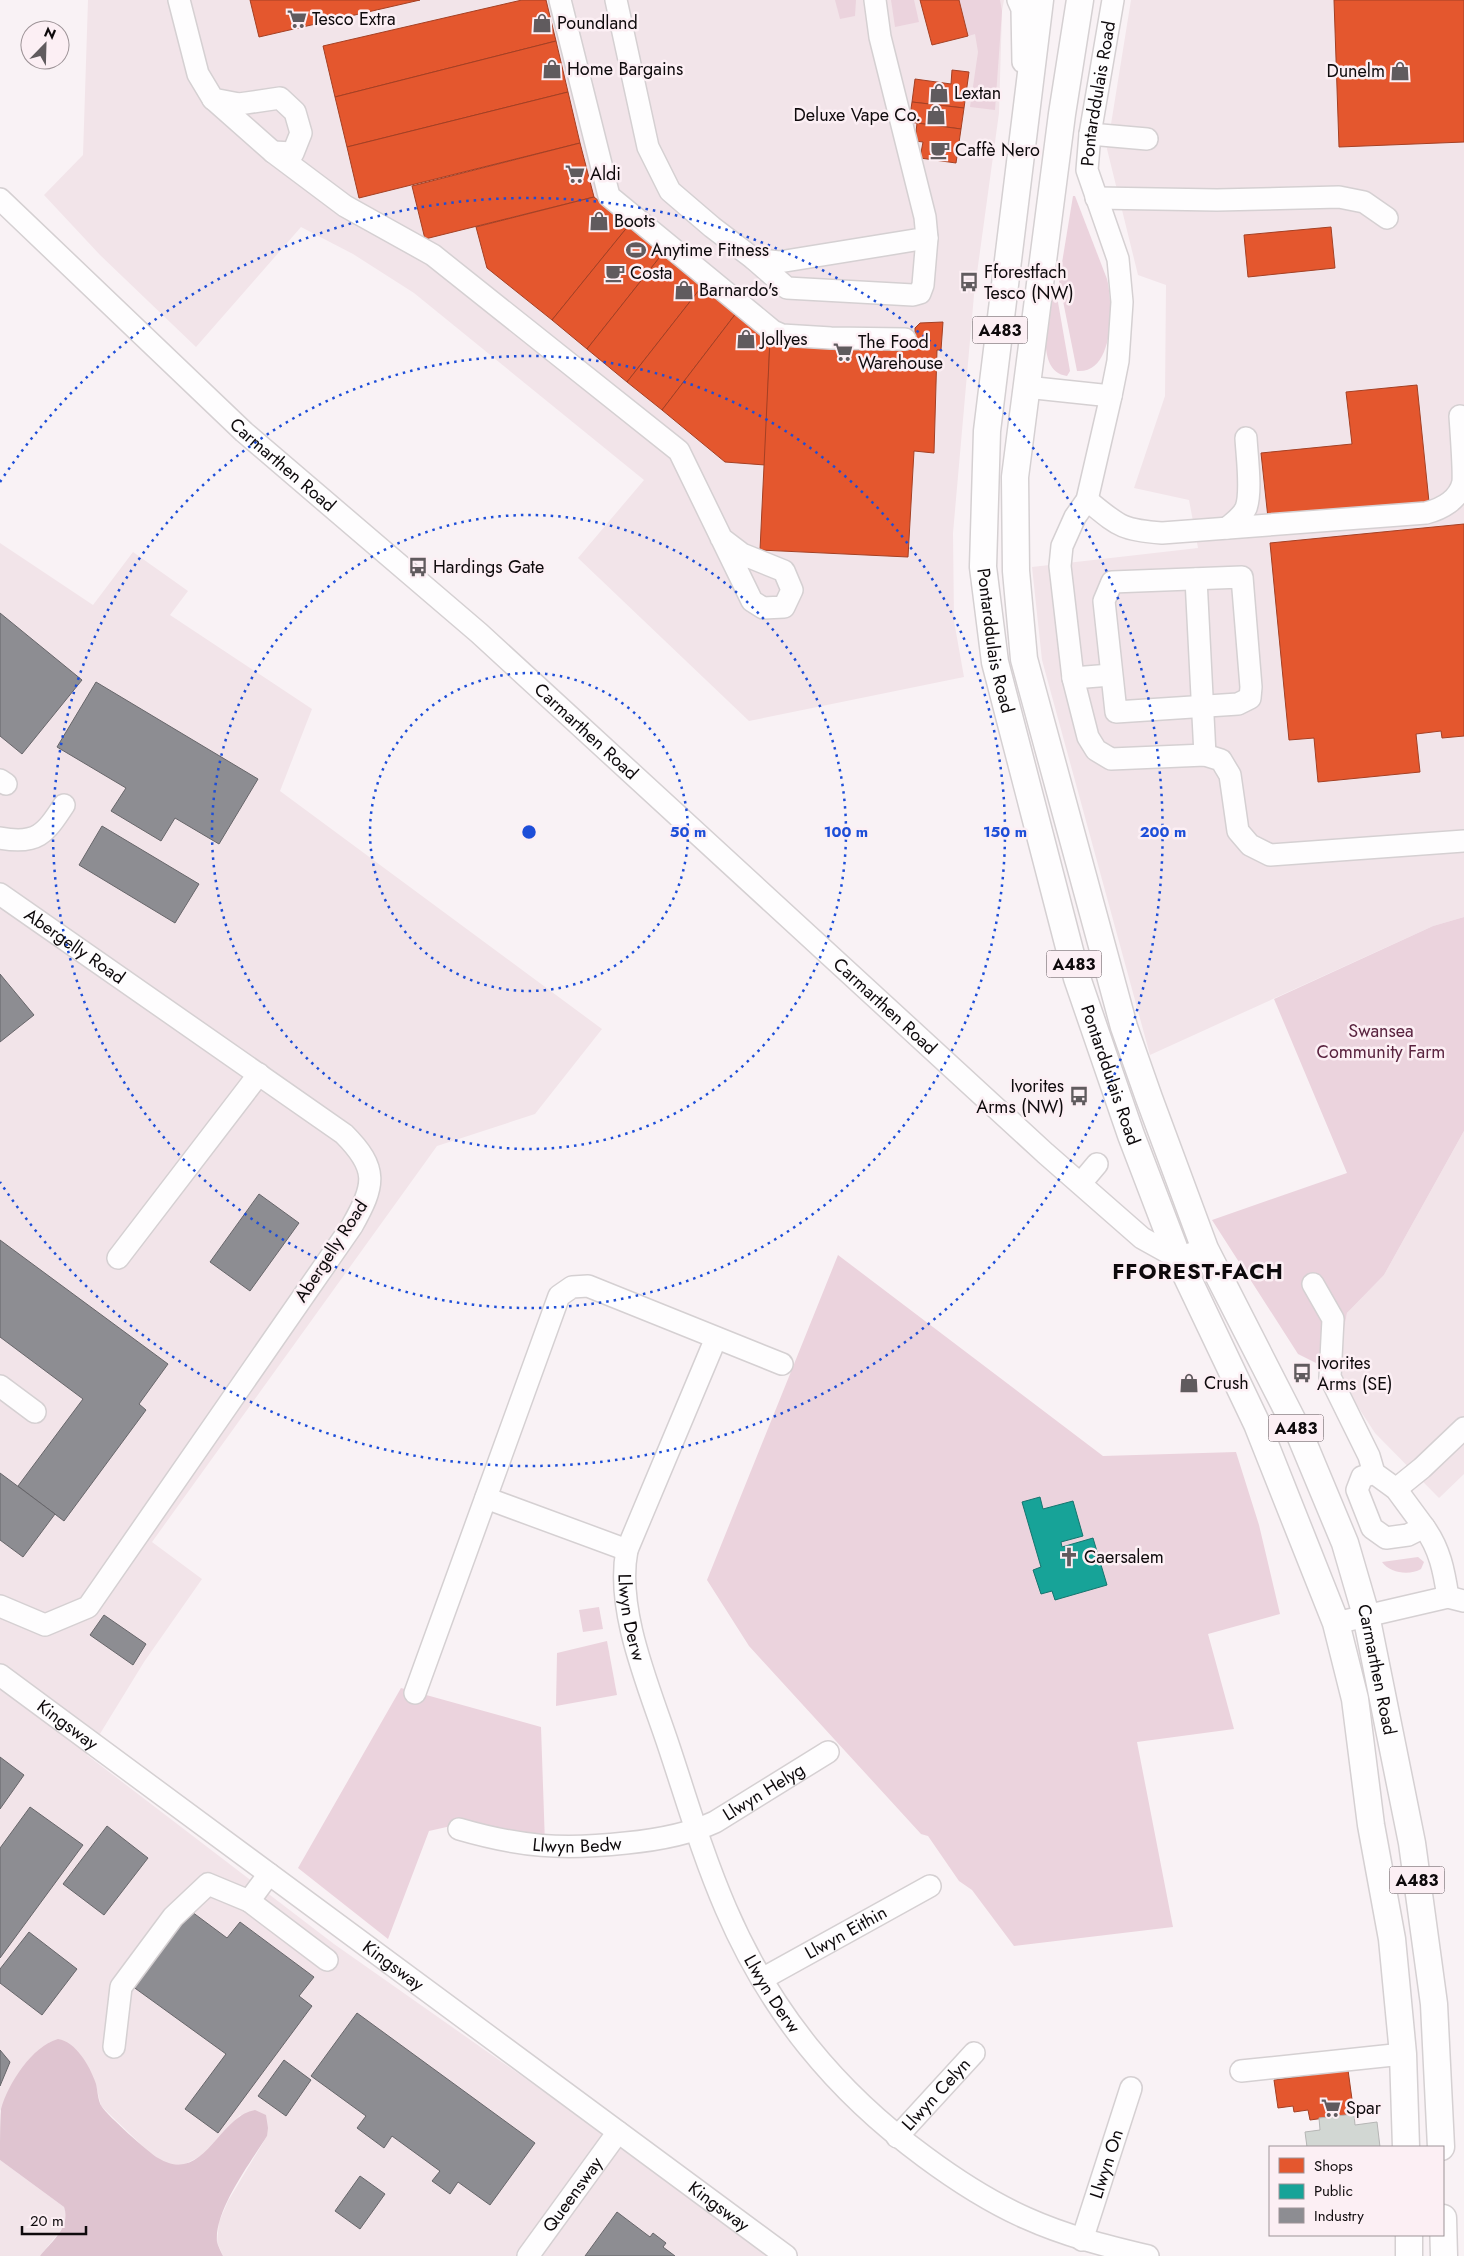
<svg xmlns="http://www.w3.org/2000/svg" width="1464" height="2256" viewBox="0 0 1464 2256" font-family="Jost,sans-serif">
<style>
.built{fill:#f2e4e9}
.green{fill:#ebd3dd}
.forest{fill:#dfc4d0}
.shops{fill:#e4572e;stroke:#a44024}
.public{fill:#17a398;stroke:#14756e}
.industry{fill:#8d8d92;stroke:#67666a}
.building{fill:#d2d7d3;stroke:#b6b6b5}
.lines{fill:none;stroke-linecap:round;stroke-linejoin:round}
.minor-casing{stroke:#d5d0d2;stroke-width:24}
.major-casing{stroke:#d5d0d2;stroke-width:29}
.minor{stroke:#fefdfe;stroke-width:21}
.major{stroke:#fefdfe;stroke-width:26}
.ring{fill:none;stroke:#1d4ed8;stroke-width:2.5;stroke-dasharray:2.5 5}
.labels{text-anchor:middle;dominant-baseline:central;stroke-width:5;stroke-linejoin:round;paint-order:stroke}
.shield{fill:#fceff4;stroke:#554f52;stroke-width:1}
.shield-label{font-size:16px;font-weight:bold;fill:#0e0a0c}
.poi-label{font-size:18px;fill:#0e0a0c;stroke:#fceff4;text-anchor:start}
.street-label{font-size:18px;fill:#0e0a0c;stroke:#fceff4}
.park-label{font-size:18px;fill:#59233f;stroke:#fceff4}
.district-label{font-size:22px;font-weight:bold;letter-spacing:1px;fill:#0e0a0c;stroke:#fceff4}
.centre{fill:#1d4ed8;stroke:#fceff4;stroke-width:2.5}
.ring-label{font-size:15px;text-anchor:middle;font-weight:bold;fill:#1d4ed8;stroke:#fceff4;stroke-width:5;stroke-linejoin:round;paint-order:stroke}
</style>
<rect width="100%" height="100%" fill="#f9f2f5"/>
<g class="built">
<path d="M 88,0 L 1004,0 L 1002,11 L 999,113 L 974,295 L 953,533 L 954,621 L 964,677 L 749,721 L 578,558 L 644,480 L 414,293 L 353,254 L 301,227 L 196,347 L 100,255 L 44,195 L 83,155 Z"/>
<path d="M 1131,0 L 1464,0 L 1464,917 L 1433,926 L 1150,1055 L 1042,660 L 1032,567 L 1198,548 L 1189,500 L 1134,488 L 1165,396 L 1166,285 L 1138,275 L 1107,149 Z"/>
<path d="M 0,543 L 93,605 L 133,552 L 188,591 L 170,615 L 312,709 L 280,791 L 602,1029 L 535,1114 L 437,1146 L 152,1542 L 202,1579 L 144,1662 L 87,1755 L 334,1944 L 647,2164 L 769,2256 L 223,2256 L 217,2242 L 219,2222 L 228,2201 L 267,2136 L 240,2115 L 205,2154 L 185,2164 L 169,2165 L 152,2155 L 101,2106 L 95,2081 L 50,2042 L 25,2064 L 0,2111 Z"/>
<path d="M 1464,1131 L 1464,1474 L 1439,1498 L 1375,1433 L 1336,1373 L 1347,1313 L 1384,1275 Z"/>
<path d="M 0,2160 L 64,2207 L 67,2215 L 65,2225 L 40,2256 L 0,2256 Z"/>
</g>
<g class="green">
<path d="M 835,0 L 856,0 L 855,16 L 840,19 Z"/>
<path d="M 891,0 L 914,0 L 919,22 L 895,27 Z"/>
<path d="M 959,0 L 1000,0 L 1002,11 L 995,110 L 970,107 L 978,52 L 975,34 L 968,36 Z"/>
<path d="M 1073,196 L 1075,196 L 1107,279 C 1113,304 1115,374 1077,371 L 1059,281 Z"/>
<path d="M 1055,285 L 1070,371 L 1067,376 C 1033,371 1049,311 1053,289 Z"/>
<path d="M 1464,917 L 1464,1131 L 1384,1275 L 1347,1313 L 1336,1373 L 1298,1354 L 1212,1220 L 1347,1173 L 1274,999 L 1433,926 Z"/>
<path d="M 838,1255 L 1103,1456 L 1236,1452 L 1259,1525 L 1280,1614 L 1208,1634 L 1234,1729 L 1137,1742 L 1173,1927 L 1014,1946 L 972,1890 L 959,1881 L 928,1836 L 921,1834 L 749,1646 L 707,1580 Z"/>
<path d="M 1418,1557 L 1424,1562 L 1421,1569 C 1409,1576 1390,1573 1382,1562 Z"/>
<path d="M 599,1607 L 603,1629 L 583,1632 L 579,1610 Z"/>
<path d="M 607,1641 L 617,1695 L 556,1706 L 557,1653 Z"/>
<path d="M 401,1688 L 541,1727 L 545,1844 L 451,1826 L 429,1831 L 388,1939 L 298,1868 Z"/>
</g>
<path class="forest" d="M 58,2039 C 76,2042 89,2065 95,2081 C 98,2088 97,2100 102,2107 C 107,2115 149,2153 158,2158 C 204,2186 218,2116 255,2110 L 266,2115 L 268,2128 L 267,2136 C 251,2162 214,2210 217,2242 C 218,2246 221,2252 223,2256 L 40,2256 C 52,2241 71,2227 64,2207 L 0,2160 C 0,2146 0,2122 1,2109 C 8,2084 32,2046 58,2039 Z"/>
<g class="shops">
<path d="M 250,0 L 420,0 L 259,37 Z"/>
<path d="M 522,0 L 546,0 L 556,41 L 335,97 L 323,46 Z"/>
<path d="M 920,0 L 959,0 L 968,36 L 932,45 Z"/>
<path d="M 1334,0 L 1464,0 L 1464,142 L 1339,147 Z"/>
<path d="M 556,41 L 568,92 L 347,147 L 335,97 Z"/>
<path d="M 952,70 L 969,72 L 964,108 L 912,102 L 915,79 L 951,84 Z"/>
<path d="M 568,92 L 580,143 L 359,198 L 347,147 Z"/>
<path d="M 912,102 L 964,108 L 961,129 L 909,122 Z"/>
<path d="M 917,123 L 961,129 L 956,163 L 920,158 L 923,142 L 915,141 Z"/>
<path d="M 580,143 L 594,197 L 425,239 L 412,186 Z"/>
<path d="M 594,197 L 629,225 L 552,320 L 487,268 L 476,227 Z"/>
<path d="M 629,225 L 663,253 L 587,349 L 552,320 Z"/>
<path d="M 1331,227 L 1335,268 L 1248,277 L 1244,235 Z"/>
<path d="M 663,253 L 703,285 L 627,382 L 587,349 Z"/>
<path d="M 703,285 L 737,312 L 662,410 L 627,382 Z"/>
<path d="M 737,312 L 770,339 L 765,465 L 725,462 L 662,410 Z"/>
<path d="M 943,322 L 941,350 L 937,350 L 934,453 L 914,451 L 908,557 L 760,550 L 770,339 L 915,338 L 915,328 L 920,323 Z"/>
<path d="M 1417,385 L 1429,502 L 1268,518 L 1261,453 L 1352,444 L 1346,392 Z"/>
<path d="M 1464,524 L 1464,736 L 1442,738 L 1441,731 L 1416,734 L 1420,772 L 1318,782 L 1314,738 L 1289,740 L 1270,543 Z"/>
<path d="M 1348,2070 L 1354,2114 L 1310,2120 L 1308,2110 L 1294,2112 L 1293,2106 L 1278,2108 L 1274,2080 Z"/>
</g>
<path class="public" d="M 1040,1497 L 1043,1509 L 1073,1501 L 1083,1536 L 1061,1542 L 1062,1547 L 1093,1538 L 1107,1585 L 1055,1600 L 1052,1591 L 1041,1594 L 1033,1570 L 1041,1567 L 1022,1502 Z"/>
<g class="industry">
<path d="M 0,613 L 82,680 L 22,754 L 0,736 Z"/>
<path d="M 96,682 L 258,779 L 219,844 L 175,818 L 161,841 L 111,811 L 126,788 L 57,747 Z"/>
<path d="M 102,826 L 199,884 L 175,923 L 79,865 Z"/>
<path d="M 0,974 L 34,1015 L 0,1042 Z"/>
<path d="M 259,1194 L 299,1223 L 250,1291 L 210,1262 Z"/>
<path d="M 0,1240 L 168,1364 L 139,1404 L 146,1410 L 64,1521 L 18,1486 L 83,1399 L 0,1337 Z"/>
<path d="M 0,1473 L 55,1514 L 23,1557 L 0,1540 Z"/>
<path d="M 104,1615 L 146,1644 L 133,1665 L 90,1635 Z"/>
<path d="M 0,1757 L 24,1775 L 0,1809 Z"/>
<path d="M 30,1807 L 83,1845 L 0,1958 L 0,1848 Z"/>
<path d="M 107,1826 L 148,1858 L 104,1915 L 63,1884 Z"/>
<path d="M 188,1909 L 227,1938 L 240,1922 L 314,1977 L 299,1996 L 312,2006 L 218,2133 L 185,2109 L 226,2054 L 132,1986 Z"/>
<path d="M 29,1932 L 77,1969 L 42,2015 L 0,1983 L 0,1969 Z"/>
<path d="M 357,2013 L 535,2143 L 490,2205 L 458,2182 L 450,2194 L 432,2181 L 440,2171 L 392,2136 L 384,2148 L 357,2128 L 366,2116 L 311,2076 Z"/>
<path d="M 0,2050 L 10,2062 L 0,2086 Z"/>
<path d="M 284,2060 L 311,2080 L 286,2116 L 258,2096 Z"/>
<path d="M 360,2176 L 385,2194 L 360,2229 L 335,2211 Z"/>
<path d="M 617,2212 L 650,2237 L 653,2233 L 666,2243 L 663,2247 L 675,2256 L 585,2256 Z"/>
</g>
<path class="building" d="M 1354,2114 L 1355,2125 L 1377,2122 L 1380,2147 L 1307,2147 L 1305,2132 L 1320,2130 L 1319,2118 Z"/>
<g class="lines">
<defs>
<g id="minor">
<path d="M 179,0 L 198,74 L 213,99 L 239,104 L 280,98 L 295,112 L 301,133 L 293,153 L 273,152"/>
<path d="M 560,0 L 609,196 L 773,331 L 782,335 L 831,338 L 905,339"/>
<path d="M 616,0 L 648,147 L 670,191 L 712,227 L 754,259 L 779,262 L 927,238 L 925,217 L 880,37 L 875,0"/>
<path d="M 1018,0 L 1022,9 L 1023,62"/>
<path d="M 213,99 L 273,152 L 345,206 L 433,255 L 679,451 L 752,601 L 763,608 L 784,607 L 792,590 L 784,571 L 742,554 L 721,538"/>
<path d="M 1090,134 L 1147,139"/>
<path d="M 1096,198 L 1217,200 L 1339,197 L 1364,202 L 1387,218"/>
<path id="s1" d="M 0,199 L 244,432 L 479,633 L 1045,1153 L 1142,1238 L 1178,1258 L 1205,1249"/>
<path d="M 754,259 L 787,288 L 913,295 L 920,293 L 923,285 L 927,238"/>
<path id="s2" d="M 1026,387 L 1111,396 L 1118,361 L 1122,302 L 1118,259 L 1087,170 L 1090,134 L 1113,0"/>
<path d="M 1111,396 L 1087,500 L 1075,517 L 1062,546 L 1060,566 L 1073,678 L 1111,675"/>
<path d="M 1087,500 C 1119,526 1121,530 1162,533 L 1426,513 C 1441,509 1459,500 1463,482 C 1464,470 1461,431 1460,416"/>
<path d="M 1227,528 C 1234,522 1242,517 1246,508 C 1252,492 1247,457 1246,438"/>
<path d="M 1242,577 L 1251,687 L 1250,698 L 1238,704 L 1116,712 L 1104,601 L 1112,582 Z"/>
<path d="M 1196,579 L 1205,755"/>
<path d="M 1073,678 L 1088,737 L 1096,750 L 1111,759 L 1205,755 L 1221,760 L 1230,775 L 1238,831 L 1250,845 L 1270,855 L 1464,841"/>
<path d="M 0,780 L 6,784"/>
<path d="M 0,838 C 37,845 45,834 64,805"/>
<path id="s3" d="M 0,894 L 344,1134 C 379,1169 375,1185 352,1226 L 88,1607 L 45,1625 L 0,1606"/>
<path d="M 1081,1183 L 1097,1164"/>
<path d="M 118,1258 L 259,1074"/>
<path d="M 1313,1284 L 1333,1319 L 1330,1377 L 1369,1456 L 1374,1473 L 1396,1489 L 1424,1527 L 1408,1535 L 1386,1538 L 1372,1528 L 1357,1490 L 1362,1477 L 1374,1473"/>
<path id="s4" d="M 716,1338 L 627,1550 C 615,1611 650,1689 669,1747 C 687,1801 703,1856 726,1909 C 770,2011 835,2091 925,2157 C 956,2180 990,2202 1026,2218 C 1066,2236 1106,2246 1148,2256"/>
<path d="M 0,1386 L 35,1412"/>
<path d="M 1396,1489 L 1422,1468 L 1464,1428"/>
<path d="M 486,1498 L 627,1550"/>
<path d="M 1424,1527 C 1440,1549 1444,1571 1448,1597"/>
<path d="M 1336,1623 L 1448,1597 L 1464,1601"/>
<path id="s5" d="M 0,1675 L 786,2256"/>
<path d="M 415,1693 L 559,1296 L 572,1287 L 588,1286 L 782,1364"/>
<path id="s6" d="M 459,1829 C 521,1847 562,1850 626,1843 C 657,1840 687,1835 715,1822 L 828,1752"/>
<path d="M 269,1874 L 249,1901 L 327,1960"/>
<path id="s7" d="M 762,1979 L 930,1886"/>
<path d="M 114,2047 L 121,1987 L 173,1917 L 208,1884 L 249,1901"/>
<path d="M 1241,2071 L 1403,2054"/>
<path id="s8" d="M 897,2137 L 974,2053"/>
<path id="s9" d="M 1082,2240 L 1131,2088"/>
<path id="s10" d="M 528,2256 L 618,2132"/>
</g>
<g id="major">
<path id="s11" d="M 1040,0 L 987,431 L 983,567 L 995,662 L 1077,978 L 1131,1135 L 1178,1258 L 1257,1424 L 1336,1623 L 1355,1699 L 1371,1825 L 1392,1939 L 1403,2054 L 1406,2147"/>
<path id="s12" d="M 1080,0 L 1062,114 L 1015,477 L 1016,571 L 1024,659 L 1124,1027 L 1149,1098 L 1205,1249 L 1300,1435 L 1345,1543 L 1366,1615 L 1412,1843 L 1434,2004 L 1441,2147"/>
<path d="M 1443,2218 L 1444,2256"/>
<path d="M 1409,2235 L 1409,2256"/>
</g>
</defs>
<use href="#minor" class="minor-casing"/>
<use href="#major" class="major-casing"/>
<use href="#minor" class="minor"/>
<use href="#major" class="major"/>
</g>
<g class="ring">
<circle cx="529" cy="832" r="159"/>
<circle cx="529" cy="832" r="317"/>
<circle cx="529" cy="832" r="476"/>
<path d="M0 482A634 634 0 1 1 0 1182"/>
</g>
<defs>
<symbol id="supermarket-bare" viewBox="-9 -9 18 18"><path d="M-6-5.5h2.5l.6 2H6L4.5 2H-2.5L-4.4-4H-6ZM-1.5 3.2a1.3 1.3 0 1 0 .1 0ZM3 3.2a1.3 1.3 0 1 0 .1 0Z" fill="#605b5e" stroke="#fceff4" stroke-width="2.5" paint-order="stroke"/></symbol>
<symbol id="shop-bare" viewBox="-9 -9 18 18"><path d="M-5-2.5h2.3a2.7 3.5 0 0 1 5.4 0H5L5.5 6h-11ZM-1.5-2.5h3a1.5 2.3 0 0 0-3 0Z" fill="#605b5e" stroke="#fceff4" stroke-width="2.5" paint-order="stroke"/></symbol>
<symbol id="cafe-bare" viewBox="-9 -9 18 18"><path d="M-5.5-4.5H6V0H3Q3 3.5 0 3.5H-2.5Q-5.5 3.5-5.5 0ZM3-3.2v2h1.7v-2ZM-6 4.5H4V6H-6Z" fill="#605b5e" stroke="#fceff4" stroke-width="2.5" paint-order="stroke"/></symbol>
<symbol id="stadium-bare" viewBox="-9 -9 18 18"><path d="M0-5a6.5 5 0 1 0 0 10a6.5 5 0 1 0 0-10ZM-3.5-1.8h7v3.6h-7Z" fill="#605b5e" stroke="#fceff4" stroke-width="2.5" paint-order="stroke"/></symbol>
<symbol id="bus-bare" viewBox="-9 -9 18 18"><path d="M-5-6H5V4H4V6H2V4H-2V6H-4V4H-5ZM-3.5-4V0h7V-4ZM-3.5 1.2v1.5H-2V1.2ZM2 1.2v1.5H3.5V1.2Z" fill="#605b5e" stroke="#fceff4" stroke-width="2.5" paint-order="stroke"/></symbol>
<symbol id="church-bare" viewBox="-9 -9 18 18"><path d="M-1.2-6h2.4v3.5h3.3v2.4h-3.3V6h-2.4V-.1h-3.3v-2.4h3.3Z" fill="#605b5e" stroke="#fceff4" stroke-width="2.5" paint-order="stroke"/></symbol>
</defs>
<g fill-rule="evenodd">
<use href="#supermarket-bare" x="283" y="5" width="28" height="28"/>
<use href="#shop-bare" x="528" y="9" width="28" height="28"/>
<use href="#shop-bare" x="538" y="55" width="28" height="28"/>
<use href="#shop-bare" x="1386" y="57" width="28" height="28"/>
<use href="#shop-bare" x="925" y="79" width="28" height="28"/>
<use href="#shop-bare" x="922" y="101" width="28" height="28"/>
<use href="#cafe-bare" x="926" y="136" width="28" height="28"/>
<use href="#supermarket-bare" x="561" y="160" width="28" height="28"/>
<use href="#shop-bare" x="585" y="207" width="28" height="28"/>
<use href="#stadium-bare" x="622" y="236" width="28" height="28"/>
<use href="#cafe-bare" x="601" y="259" width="28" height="28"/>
<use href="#bus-bare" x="955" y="268" width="28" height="28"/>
<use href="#shop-bare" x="670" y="276" width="28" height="28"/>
<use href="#shop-bare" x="732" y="325" width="28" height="28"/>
<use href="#supermarket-bare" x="829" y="338" width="28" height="28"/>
<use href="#bus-bare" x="404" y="553" width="28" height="28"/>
<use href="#bus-bare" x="1065" y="1082" width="28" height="28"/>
<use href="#bus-bare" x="1288" y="1359" width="28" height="28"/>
<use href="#shop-bare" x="1175" y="1369" width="28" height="28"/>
<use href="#church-bare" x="1055" y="1543" width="28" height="28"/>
<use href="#supermarket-bare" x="1317" y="2094" width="28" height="28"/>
</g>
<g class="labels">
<g class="shield">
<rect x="972.5" y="316.5" width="55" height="27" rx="4"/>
<rect x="1046.5" y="950.5" width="55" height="27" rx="4"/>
<rect x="1268.5" y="1414.5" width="55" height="27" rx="4"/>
<rect x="1389.5" y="1866.5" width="55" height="27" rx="4"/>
</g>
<g class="shield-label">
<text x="1000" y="330">A483</text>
<text x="1074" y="964">A483</text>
<text x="1296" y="1428">A483</text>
<text x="1417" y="1880">A483</text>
</g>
<g class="poi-label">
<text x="312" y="19">Tesco Extra</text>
<text x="557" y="23">Poundland</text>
<text x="567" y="69">Home Bargains</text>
<text x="1385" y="71" text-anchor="end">Dunelm</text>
<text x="954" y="93">Lextan</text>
<text x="921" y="115" text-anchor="end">Deluxe Vape Co.</text>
<text x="955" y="150">Caffè Nero</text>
<text x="590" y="174">Aldi</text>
<text x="614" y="221">Boots</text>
<text x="651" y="250">Anytime Fitness</text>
<text x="984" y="272">Fforestfach<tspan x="984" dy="21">Tesco (NW)</tspan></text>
<text x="630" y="273">Costa</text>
<text x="699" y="290">Barnardo's</text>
<text x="761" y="339">Jollyes</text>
<text x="858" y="342">The Food<tspan x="858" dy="21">Warehouse</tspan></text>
<text x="433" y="567">Hardings Gate</text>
<text x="1064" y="1086" text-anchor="end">Ivorites<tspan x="1064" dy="21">Arms (NW)</tspan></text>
<text x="1317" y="1363">Ivorites<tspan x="1317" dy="21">Arms (SE)</tspan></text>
<text x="1204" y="1383">Crush</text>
<text x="1084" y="1557">Caersalem</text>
<text x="1346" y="2108">Spar</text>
</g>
<g class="street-label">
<text stroke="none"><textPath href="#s2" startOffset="395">Pontarddulais Road</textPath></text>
<text stroke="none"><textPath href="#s1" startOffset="388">Carmarthen Road</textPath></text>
<text stroke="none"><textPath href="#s11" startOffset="645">Pontarddulais Road</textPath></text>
<text stroke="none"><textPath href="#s1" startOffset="792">Carmarthen Road</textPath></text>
<text stroke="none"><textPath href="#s3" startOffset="91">Abergelly Road</textPath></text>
<text stroke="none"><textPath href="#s1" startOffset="1198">Carmarthen Road</textPath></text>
<text stroke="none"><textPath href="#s11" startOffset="1095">Pontarddulais Road</textPath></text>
<text transform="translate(331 1251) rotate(-57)">Abergelly Road</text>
<text stroke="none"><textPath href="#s4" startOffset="298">Llwyn Derw</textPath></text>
<text stroke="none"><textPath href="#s12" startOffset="1738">Carmarthen Road</textPath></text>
<text stroke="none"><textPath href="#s5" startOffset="84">Kingsway</textPath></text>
<text stroke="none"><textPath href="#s6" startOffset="318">Llwyn Helyg</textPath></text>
<text stroke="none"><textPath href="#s6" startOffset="120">Llwyn Bedw</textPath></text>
<text stroke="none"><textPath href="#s7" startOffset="96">Llwyn Eithin</textPath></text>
<text stroke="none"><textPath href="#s5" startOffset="489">Kingsway</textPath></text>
<text stroke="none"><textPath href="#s4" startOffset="702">Llwyn Derw</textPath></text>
<text stroke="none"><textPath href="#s8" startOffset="58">Llwyn Celyn</textPath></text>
<text stroke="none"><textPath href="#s9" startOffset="80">Llwyn On</textPath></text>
<text stroke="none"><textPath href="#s10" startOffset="76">Queensway</textPath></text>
<text stroke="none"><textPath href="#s5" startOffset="894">Kingsway</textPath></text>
</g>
<g class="park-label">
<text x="1381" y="1031">Swansea<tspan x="1381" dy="21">Community Farm</tspan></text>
</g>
<g class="district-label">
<text x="1198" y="1271">FFOREST-FACH</text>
</g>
</g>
<circle cx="529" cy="832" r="8" class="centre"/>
<g class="ring-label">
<text x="688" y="837">50 m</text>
<text x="846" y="837">100 m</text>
<text x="1005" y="837">150 m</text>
<text x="1163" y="837">200 m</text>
</g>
<rect x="1269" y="2146" width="175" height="90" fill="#fceff4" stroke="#9d9397"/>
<rect x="1279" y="2158" width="25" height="15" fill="#e4572e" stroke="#9d9397"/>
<text x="1314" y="2171" font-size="15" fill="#0e0a0c">Shops</text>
<rect x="1279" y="2184" width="25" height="15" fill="#17a398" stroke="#9d9397"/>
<text x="1314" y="2196" font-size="15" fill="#0e0a0c">Public</text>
<rect x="1279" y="2208" width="25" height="15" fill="#8d8d92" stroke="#9d9397"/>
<text x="1314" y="2221" font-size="15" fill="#0e0a0c">Industry</text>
<g transform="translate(45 45) rotate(23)"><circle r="24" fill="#fceff4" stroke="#9d9397"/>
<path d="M0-4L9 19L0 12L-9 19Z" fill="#605b5e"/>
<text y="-8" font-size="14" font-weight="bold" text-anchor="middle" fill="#0e0a0c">N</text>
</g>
<path d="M22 2226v8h64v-8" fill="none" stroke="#0e0a0c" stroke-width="2.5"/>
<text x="30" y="2226" font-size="15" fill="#0e0a0c" stroke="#fceff4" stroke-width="4" paint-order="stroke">20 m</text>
</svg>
